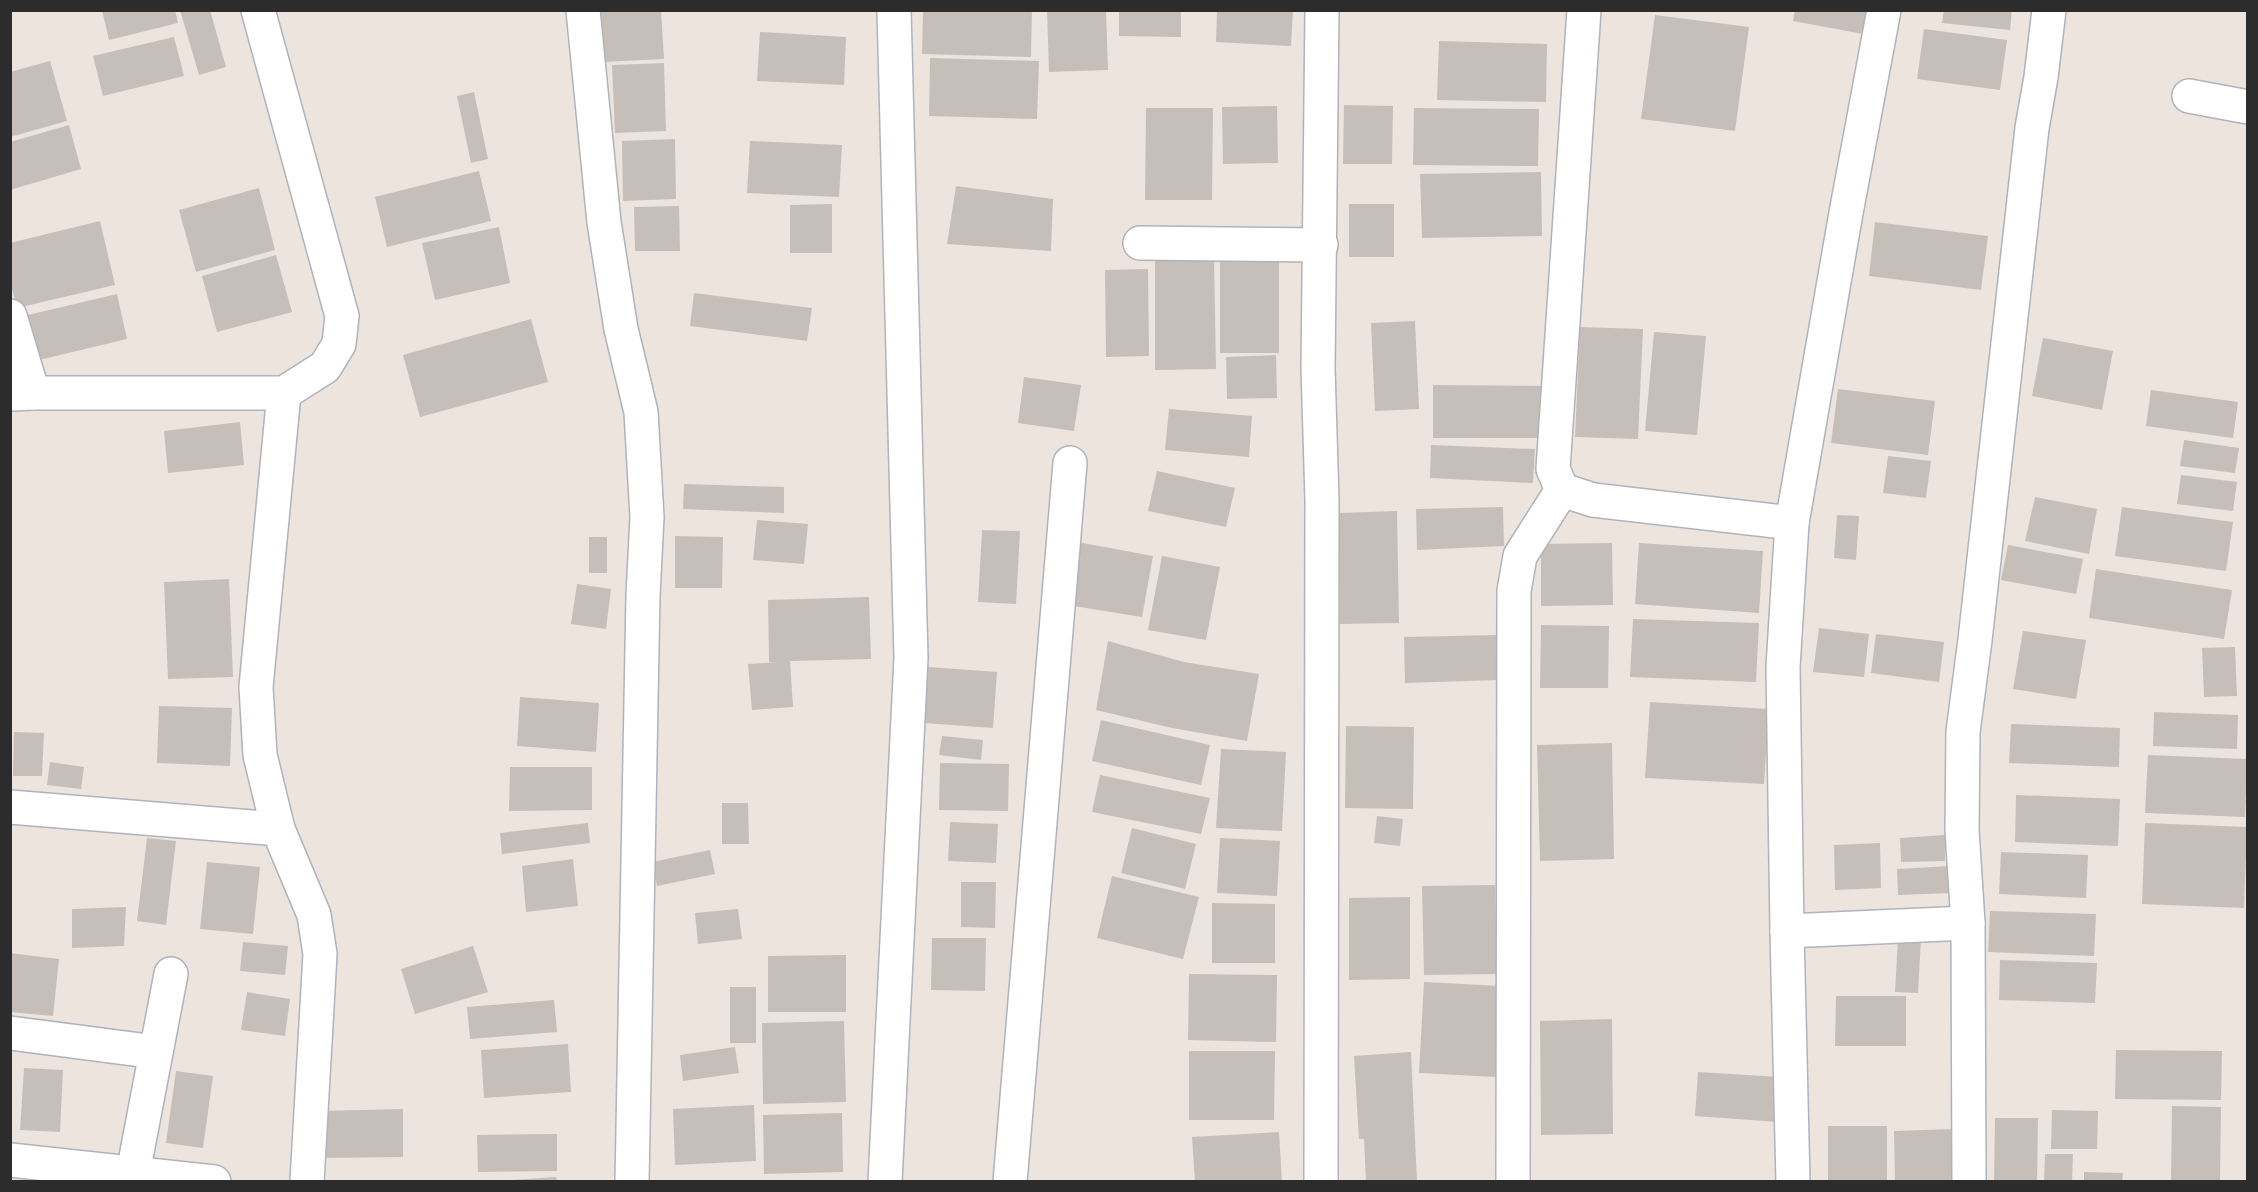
<svg xmlns="http://www.w3.org/2000/svg" width="2258" height="1192" viewBox="0 0 2258 1192" font-family="Signika,sans-serif">
<style>
.building{fill:#c6bfb9}
.lines{fill:none;stroke-linecap:round;stroke-linejoin:round}
.street-casing{stroke:#aeb3bc;stroke-width:36}
.street{stroke:#fff;stroke-width:33}
</style>
<rect width="100%" height="100%" fill="#ede4de"/>
<g class="building">
<path d="M 102,10 L 175,10 L 178,23 L 109,40 Z"/>
<path d="M 180,10 L 210,10 L 226,67 L 199,75 Z"/>
<path d="M 600,10 L 661,10 L 664,59 L 603,62 Z"/>
<path d="M 923,10 L 1032,10 L 1031,57 L 922,54 Z"/>
<path d="M 1047,10 L 1106,10 L 1108,70 L 1049,72 Z"/>
<path d="M 1119,10 L 1181,10 L 1181,37 L 1119,36 Z"/>
<path d="M 1217,10 L 1293,10 L 1291,46 L 1216,42 Z"/>
<path d="M 1795,10 L 1879,10 L 1874,36 L 1793,21 Z"/>
<path d="M 1944,10 L 2012,10 L 2010,30 L 1942,23 Z"/>
<path d="M 1655,15 L 1749,27 L 1735,131 L 1641,119 Z"/>
<path d="M 1924,29 L 2007,40 L 2000,90 L 1917,79 Z"/>
<path d="M 760,32 L 846,37 L 844,85 L 757,81 Z"/>
<path d="M 174,37 L 184,76 L 103,96 L 93,56 Z"/>
<path d="M 1439,41 L 1547,44 L 1546,102 L 1437,100 Z"/>
<path d="M 930,58 L 1039,61 L 1037,119 L 929,116 Z"/>
<path d="M 50,61 L 67,121 L 10,137 L 10,72 Z"/>
<path d="M 664,63 L 666,131 L 615,133 L 612,65 Z"/>
<path d="M 474,92 L 488,159 L 471,163 L 457,96 Z"/>
<path d="M 1344,105 L 1393,106 L 1392,164 L 1343,164 Z"/>
<path d="M 1277,106 L 1278,163 L 1223,164 L 1222,107 Z"/>
<path d="M 1146,108 L 1213,108 L 1212,200 L 1145,200 Z"/>
<path d="M 1414,108 L 1539,109 L 1538,166 L 1413,165 Z"/>
<path d="M 69,125 L 81,169 L 10,190 L 10,142 Z"/>
<path d="M 675,139 L 676,199 L 623,201 L 622,141 Z"/>
<path d="M 750,141 L 842,145 L 839,197 L 747,193 Z"/>
<path d="M 479,171 L 491,221 L 387,247 L 375,197 Z"/>
<path d="M 1541,172 L 1542,236 L 1422,238 L 1420,174 Z"/>
<path d="M 956,186 L 1053,199 L 1051,251 L 947,244 Z"/>
<path d="M 259,188 L 275,250 L 196,272 L 179,210 Z"/>
<path d="M 832,204 L 832,253 L 790,253 L 790,205 Z"/>
<rect x="1349" y="204" width="45" height="53"/>
<path d="M 679,206 L 680,251 L 635,251 L 634,207 Z"/>
<path d="M 100,221 L 115,285 L 17,308 L 10,281 L 10,243 Z"/>
<path d="M 1875,222 L 1988,236 L 1981,290 L 1869,276 Z"/>
<path d="M 499,227 L 510,283 L 435,300 L 422,243 Z"/>
<path d="M 276,255 L 292,312 L 217,332 L 202,276 Z"/>
<path d="M 1214,258 L 1216,369 L 1155,370 L 1155,259 Z"/>
<rect x="1220" y="259" width="59" height="94"/>
<path d="M 1148,269 L 1149,356 L 1106,357 L 1105,270 Z"/>
<path d="M 694,293 L 812,308 L 807,341 L 690,326 Z"/>
<path d="M 117,294 L 127,339 L 39,360 L 28,315 Z"/>
<path d="M 531,319 L 548,382 L 420,417 L 403,355 Z"/>
<path d="M 1415,321 L 1419,409 L 1375,411 L 1371,323 Z"/>
<path d="M 1580,327 L 1643,329 L 1638,439 L 1575,437 Z"/>
<path d="M 1654,332 L 1706,336 L 1697,435 L 1645,431 Z"/>
<path d="M 2043,338 L 2113,351 L 2102,410 L 2032,396 Z"/>
<path d="M 1276,355 L 1277,398 L 1227,399 L 1226,357 Z"/>
<path d="M 1024,377 L 1081,385 L 1074,431 L 1018,423 Z"/>
<path d="M 1433,385 L 1543,386 L 1543,438 L 1433,438 Z"/>
<path d="M 1838,389 L 1935,401 L 1928,455 L 1831,443 Z"/>
<path d="M 2151,390 L 2238,402 L 2233,438 L 2146,426 Z"/>
<path d="M 1169,409 L 1252,416 L 1249,457 L 1165,450 Z"/>
<path d="M 240,422 L 244,465 L 168,473 L 164,431 Z"/>
<path d="M 2184,440 L 2239,448 L 2235,473 L 2180,466 Z"/>
<path d="M 1431,445 L 1535,449 L 1533,483 L 1430,478 Z"/>
<path d="M 1888,456 L 1931,461 L 1926,498 L 1883,493 Z"/>
<path d="M 1157,471 L 1235,488 L 1226,527 L 1148,511 Z"/>
<path d="M 2181,475 L 2237,482 L 2233,511 L 2177,504 Z"/>
<path d="M 684,484 L 784,487 L 784,513 L 683,509 Z"/>
<path d="M 2035,497 L 2097,509 L 2089,554 L 2025,541 Z"/>
<path d="M 1503,507 L 1504,546 L 1417,550 L 1416,509 Z"/>
<path d="M 2122,507 L 2233,522 L 2226,571 L 2115,556 Z"/>
<path d="M 1397,511 L 1399,623 L 1340,624 L 1337,513 Z"/>
<path d="M 1837,515 L 1859,516 L 1856,560 L 1834,558 Z"/>
<path d="M 757,520 L 808,524 L 804,564 L 753,560 Z"/>
<path d="M 982,530 L 1020,531 L 1016,604 L 978,602 Z"/>
<path d="M 675,536 L 723,537 L 722,588 L 675,588 Z"/>
<rect x="589" y="537" width="18" height="36"/>
<path d="M 1072,541 L 1153,556 L 1142,617 L 1061,604 Z"/>
<path d="M 1612,543 L 1613,605 L 1541,606 L 1541,544 Z"/>
<path d="M 1639,543 L 1763,551 L 1759,613 L 1635,604 Z"/>
<path d="M 2008,545 L 2083,559 L 2076,594 L 2001,580 Z"/>
<path d="M 1162,556 L 1220,567 L 1206,640 L 1148,630 Z"/>
<path d="M 2096,569 L 2232,590 L 2224,639 L 2089,618 Z"/>
<path d="M 229,579 L 233,677 L 168,679 L 164,582 Z"/>
<path d="M 577,584 L 611,589 L 606,629 L 571,624 Z"/>
<path d="M 869,597 L 871,659 L 790,661 L 793,707 L 752,710 L 748,664 L 777,662 L 769,662 L 768,600 Z"/>
<path d="M 1633,619 L 1759,623 L 1756,682 L 1630,677 Z"/>
<path d="M 1541,625 L 1609,626 L 1608,688 L 1540,688 Z"/>
<path d="M 1819,628 L 1869,634 L 1864,677 L 1813,672 Z"/>
<path d="M 2023,631 L 2086,640 L 2076,699 L 2013,689 Z"/>
<path d="M 1876,634 L 1944,642 L 1939,682 L 1871,673 Z"/>
<path d="M 1497,635 L 1498,680 L 1405,683 L 1404,637 Z"/>
<path d="M 1108,641 L 1184,662 L 1259,674 L 1247,741 L 1172,728 L 1096,710 Z"/>
<path d="M 2235,647 L 2237,696 L 2204,697 L 2202,648 Z"/>
<path d="M 914,666 L 997,672 L 993,728 L 910,722 Z"/>
<path d="M 520,697 L 599,703 L 596,752 L 517,746 Z"/>
<path d="M 1650,702 L 1769,709 L 1764,784 L 1645,778 Z"/>
<path d="M 159,706 L 232,708 L 230,766 L 157,763 Z"/>
<path d="M 2154,712 L 2238,715 L 2237,749 L 2153,746 Z"/>
<path d="M 1101,720 L 1210,745 L 1201,785 L 1092,761 Z"/>
<path d="M 2011,724 L 2120,728 L 2119,767 L 2009,763 Z"/>
<path d="M 1346,726 L 1414,727 L 1413,809 L 1345,808 Z"/>
<path d="M 14,732 L 44,733 L 42,776 L 13,776 Z"/>
<path d="M 942,736 L 983,740 L 981,760 L 939,755 Z"/>
<path d="M 1612,743 L 1614,859 L 1540,861 L 1537,745 Z"/>
<path d="M 1221,749 L 1286,752 L 1282,831 L 1216,828 Z"/>
<path d="M 2148,755 L 2247,759 L 2245,817 L 2145,813 Z"/>
<path d="M 50,762 L 84,767 L 81,789 L 47,785 Z"/>
<path d="M 940,763 L 1009,764 L 1008,811 L 939,810 Z"/>
<path d="M 510,767 L 592,767 L 592,810 L 509,811 Z"/>
<path d="M 1100,775 L 1210,798 L 1201,834 L 1092,812 Z"/>
<path d="M 2016,795 L 2120,799 L 2118,846 L 2015,842 Z"/>
<path d="M 722,803 L 748,803 L 749,844 L 722,844 Z"/>
<path d="M 1377,816 L 1403,819 L 1400,846 L 1374,843 Z"/>
<path d="M 950,822 L 998,824 L 996,863 L 948,861 Z"/>
<path d="M 588,823 L 590,843 L 502,854 L 500,833 Z"/>
<path d="M 2145,823 L 2247,827 L 2244,908 L 2142,904 Z"/>
<path d="M 1132,828 L 1196,844 L 1185,889 L 1121,873 Z"/>
<path d="M 1945,835 L 1945,861 L 1901,862 L 1900,838 Z"/>
<path d="M 147,838 L 176,841 L 166,925 L 137,921 Z"/>
<path d="M 1220,838 L 1280,841 L 1277,896 L 1217,893 Z"/>
<path d="M 1880,843 L 1881,888 L 1835,890 L 1834,845 Z"/>
<path d="M 710,850 L 715,874 L 657,886 L 652,862 Z"/>
<path d="M 2001,852 L 2088,855 L 2086,898 L 1999,894 Z"/>
<path d="M 573,859 L 578,906 L 526,912 L 522,866 Z"/>
<path d="M 207,862 L 260,867 L 253,934 L 200,929 Z"/>
<path d="M 1950,866 L 1951,893 L 1898,895 L 1897,869 Z"/>
<path d="M 1112,876 L 1199,897 L 1183,959 L 1097,938 Z"/>
<path d="M 961,882 L 996,882 L 995,928 L 961,927 Z"/>
<path d="M 1495,885 L 1497,974 L 1424,975 L 1422,886 Z"/>
<path d="M 1410,897 L 1410,979 L 1349,980 L 1349,898 Z"/>
<path d="M 1212,903 L 1275,904 L 1275,963 L 1212,963 Z"/>
<path d="M 126,907 L 124,946 L 72,948 L 72,909 Z"/>
<path d="M 738,909 L 742,939 L 698,944 L 695,913 Z"/>
<path d="M 1990,911 L 2096,914 L 2094,956 L 1988,952 Z"/>
<path d="M 932,938 L 986,938 L 985,991 L 931,990 Z"/>
<path d="M 1898,938 L 1921,939 L 1918,993 L 1895,992 Z"/>
<path d="M 243,942 L 288,946 L 285,975 L 240,971 Z"/>
<path d="M 473,946 L 488,992 L 415,1014 L 401,969 Z"/>
<path d="M 10,953 L 59,959 L 53,1016 L 10,1012 Z"/>
<path d="M 846,955 L 846,1012 L 768,1012 L 768,956 Z"/>
<path d="M 2000,960 L 2097,963 L 2095,1003 L 1999,1000 Z"/>
<path d="M 1189,974 L 1277,975 L 1276,1042 L 1188,1040 Z"/>
<path d="M 1424,982 L 1501,986 L 1496,1077 L 1419,1073 Z"/>
<rect x="730" y="987" width="26" height="56"/>
<path d="M 247,992 L 290,999 L 285,1036 L 241,1030 Z"/>
<path d="M 1836,996 L 1906,996 L 1906,1046 L 1835,1046 Z"/>
<path d="M 554,1000 L 557,1032 L 470,1039 L 467,1007 Z"/>
<path d="M 1612,1019 L 1613,1134 L 1541,1135 L 1540,1021 Z"/>
<path d="M 844,1021 L 846,1102 L 763,1104 L 762,1023 Z"/>
<path d="M 568,1044 L 571,1092 L 484,1098 L 481,1050 Z"/>
<path d="M 735,1047 L 739,1073 L 683,1081 L 680,1055 Z"/>
<path d="M 2116,1050 L 2222,1051 L 2221,1100 L 2115,1099 Z"/>
<path d="M 1189,1051 L 1275,1051 L 1274,1120 L 1189,1120 Z"/>
<path d="M 1411,1052 L 1417,1182 L 1366,1182 L 1364,1139 L 1359,1139 L 1354,1056 Z"/>
<path d="M 24,1068 L 63,1070 L 60,1132 L 20,1130 Z"/>
<path d="M 176,1071 L 213,1076 L 203,1148 L 166,1143 Z"/>
<path d="M 1698,1072 L 1782,1077 L 1779,1122 L 1695,1116 Z"/>
<path d="M 754,1105 L 756,1161 L 675,1165 L 673,1109 Z"/>
<path d="M 2172,1106 L 2221,1107 L 2220,1182 L 2171,1182 Z"/>
<path d="M 403,1109 L 403,1157 L 321,1158 L 320,1111 Z"/>
<path d="M 2052,1110 L 2098,1111 L 2097,1149 L 2051,1149 Z"/>
<path d="M 842,1113 L 843,1172 L 764,1174 L 763,1115 Z"/>
<path d="M 1995,1118 L 2038,1118 L 2037,1182 L 1994,1182 Z"/>
<rect x="1828" y="1126" width="59" height="56"/>
<path d="M 1954,1129 L 1956,1182 L 1895,1182 L 1894,1131 Z"/>
<path d="M 1279,1132 L 1282,1182 L 1195,1182 L 1192,1137 Z"/>
<path d="M 557,1134 L 557,1171 L 478,1172 L 477,1135 Z"/>
<path d="M 2045,1154 L 2073,1154 L 2072,1182 L 2044,1182 Z"/>
<path d="M 2084,1172 L 2123,1173 L 2122,1182 L 2084,1182 Z"/>
<path d="M 556,1177 L 557,1182 L 512,1182 L 512,1180 Z"/>
</g>
<g class="lines">
<defs>
<g id="street">
<path d="M 583,10 L 604,222 L 621,329 L 641,412 L 647,517 L 643,595 L 632,1182"/>
<path d="M 1584,10 L 1553,469 L 1562,490 L 1593,500 L 1792,523"/>
<path d="M 1884,10 L 1846,213 L 1792,523 L 1783,667 L 1787,931 L 1968,923"/>
<path d="M 2189,96 L 2248,107"/>
<path d="M 1140,243 L 1321,245"/>
<path d="M 10,316 L 33,393 L 12,394"/>
<path d="M 33,393 L 284,393 L 325,367 L 339,344 L 342,316 L 258,10"/>
<path d="M 10,807 L 278,829 L 314,915 L 320,954 L 307,1182"/>
<path d="M 278,829 L 260,755 L 256,687 L 284,393"/>
<path d="M 1787,931 L 1793,1182"/>
<path d="M 10,1033 L 156,1052"/>
<path d="M 10,1160 L 214,1182"/>
<path d="M 133,1173 L 171,974"/>
<path d="M 885,1182 L 911,658 L 894,10"/>
<path d="M 1010,1182 L 1070,463"/>
<path d="M 1321,1182 L 1322,500 L 1318,368 L 1322,10"/>
<path d="M 1513,1182 L 1514,591 L 1520,556 L 1562,490"/>
<path d="M 1969,1182 L 1968,923 L 1962,830 L 1963,732 L 1975,640 L 2032,128 L 2041,77 L 2049,10"/>
</g>
</defs>
<use href="#street" class="street-casing"/>
<use href="#street" class="street"/>
</g>
<rect width="2258" height="1192" fill="none" stroke="#2c2c2c" stroke-width="24"/>
</svg>
